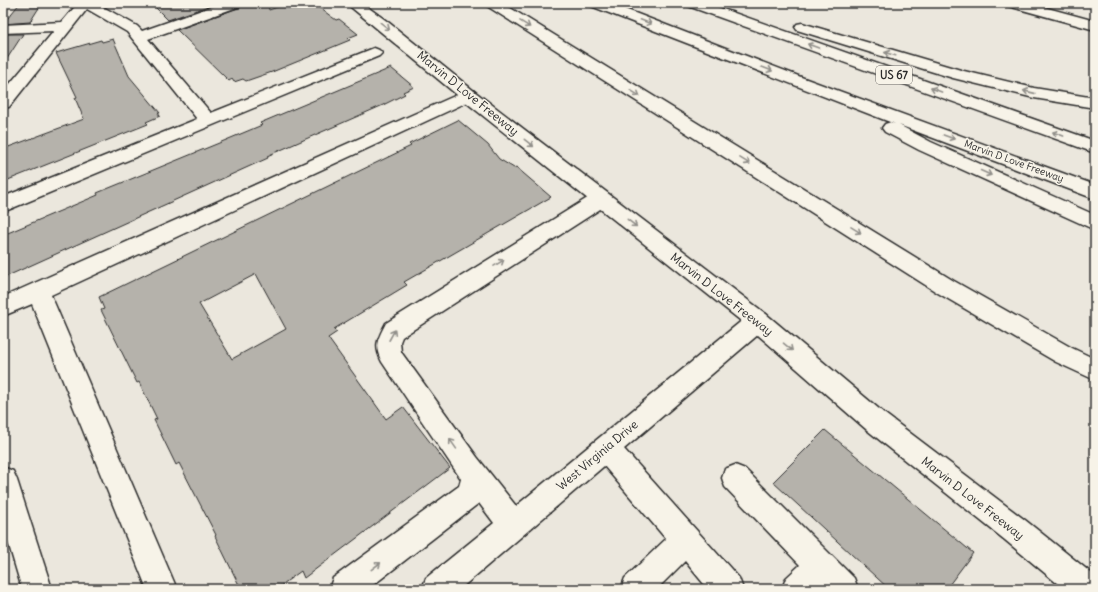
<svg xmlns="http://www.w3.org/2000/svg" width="1098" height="592" viewBox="0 0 1098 592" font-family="Delius,sans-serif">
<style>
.building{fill:#b5b2ab;stroke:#2b2b2b;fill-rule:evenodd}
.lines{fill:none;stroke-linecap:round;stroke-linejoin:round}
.minor-casing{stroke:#2b2b2b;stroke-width:3}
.major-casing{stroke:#2b2b2b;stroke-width:3}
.highway-casing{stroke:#2b2b2b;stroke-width:3}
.minor{fill:#f7f3e8;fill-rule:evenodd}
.major{fill:#f7f3e8;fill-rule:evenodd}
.highway{fill:#f7f3e8;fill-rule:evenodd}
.oneway{stroke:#918f8a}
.labels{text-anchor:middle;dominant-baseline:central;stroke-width:3;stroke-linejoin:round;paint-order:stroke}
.far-street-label{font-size:10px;fill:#2b2b2b;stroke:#f7f3e8}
.shield{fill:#f7f3e8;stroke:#686764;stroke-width:1}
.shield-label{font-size:11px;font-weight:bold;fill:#2b2b2b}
.street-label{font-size:12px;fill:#2b2b2b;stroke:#f7f3e8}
</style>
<rect width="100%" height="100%" fill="#ebe7dd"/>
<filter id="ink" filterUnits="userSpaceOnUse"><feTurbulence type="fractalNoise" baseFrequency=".025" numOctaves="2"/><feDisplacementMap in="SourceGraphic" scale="8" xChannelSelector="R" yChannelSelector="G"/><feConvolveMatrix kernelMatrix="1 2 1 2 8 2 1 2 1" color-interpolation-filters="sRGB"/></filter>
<g filter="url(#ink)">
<g class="building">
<path d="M 20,3 L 42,3 L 30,22 L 3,24 Z"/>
<path d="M 151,3 L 217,3 L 168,20 Z"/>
<path d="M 243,3 L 268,3 L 269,10 L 289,3 L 313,3 L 336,20 L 339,19 L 358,34 L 348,38 L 350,40 L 272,72 L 246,81 L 243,79 L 234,82 L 232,79 L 229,81 L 177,30 L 241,7 Z"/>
<path d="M 3,34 L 23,34 L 3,65 Z"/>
<path d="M 113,39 L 129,76 L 160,113 L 158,113 L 160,116 L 146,122 L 148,124 L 3,182 L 3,149 L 84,119 L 75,98 L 77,97 L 56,53 L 101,40 L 102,42 Z"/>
<path d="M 391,68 L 414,87 L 403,92 L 405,94 L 381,106 L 267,156 L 268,158 L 3,278 L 3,235 L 98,195 L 97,193 L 219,143 L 262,125 L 260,123 Z"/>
<path d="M 458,120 L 488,145 L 499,159 L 514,168 L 516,167 L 551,197 L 404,282 L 407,285 L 334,329 L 337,332 L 328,338 L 386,419 L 403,407 L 450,468 L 304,578 L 301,571 L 276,589 L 241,589 L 215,536 L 216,535 L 179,463 L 176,465 L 154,420 L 157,419 L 139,382 L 137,383 L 101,310 L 104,309 L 99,297 L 411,146 L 409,144 ZM 256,274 L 286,329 L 232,359 L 199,304 Z"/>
<path d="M 825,430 L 973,553 L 946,589 L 889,589 L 773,482 Z"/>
</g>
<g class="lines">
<defs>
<g id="minor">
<path d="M 78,3 L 96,3 L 137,26 L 142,31 L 222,3 L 242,3 L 240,6 L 148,39 L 211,113 L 369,50 L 374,48 L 379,50 L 382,53 L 379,56 L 3,212 L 3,197 L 197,119 L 127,32 L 87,9 L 9,107 L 3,108 L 3,92 L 54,31 L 3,33 L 3,25 L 62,22 Z"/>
<path d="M 468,90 L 474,91 L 476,95 L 474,99 L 51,295 L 177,589 L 147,589 L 32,304 L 3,316 L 3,297 Z"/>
<path d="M 601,192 L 608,194 L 611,199 L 608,204 L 402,337 L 400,342 L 401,352 L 477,457 L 516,506 L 750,314 L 758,312 L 766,314 L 769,321 L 766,328 L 624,449 L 739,578 L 743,589 L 708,589 L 685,561 L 657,589 L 621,589 L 625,578 L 666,539 L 604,466 L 460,589 L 422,589 L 426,578 L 494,523 L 479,503 L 368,589 L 329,589 L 333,578 L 459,486 L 461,479 L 382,362 C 373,345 378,339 386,323 L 594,194 Z"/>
<path d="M 735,465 L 745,469 L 854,578 L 858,589 L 822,589 L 821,587 L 818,589 L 782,589 L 786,578 L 800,565 L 725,487 L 722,478 L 725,469 Z"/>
<path d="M 3,467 L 13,471 L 17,480 L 52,589 L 22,589 L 3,525 Z"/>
</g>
<path id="major" d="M 346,3 L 362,3 L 388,22 L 474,91 L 766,314 L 885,414 L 1025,520 L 1095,576 L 1095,589 L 1064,589 L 1005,540 L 867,430 L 750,328 L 462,99 Z"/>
<g id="highway">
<path d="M 485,3 L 502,3 L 954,281 L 1072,348 L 1095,359 L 1095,380 L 1056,362 L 938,293 L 487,6 Z"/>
<path d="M 589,3 L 609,3 L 801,77 L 1095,185 L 1095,199 L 899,125 L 931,142 L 1095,215 L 1095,230 L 919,150 L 885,132 L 882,128 L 885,124 L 891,122 L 895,124 L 591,6 Z"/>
<path d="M 686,3 L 706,3 L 1095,141 L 1095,153 L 688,6 Z"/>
<path d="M 1006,3 L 1029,3 L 1095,21 L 1095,30 L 1008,6 Z"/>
<path d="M 802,23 L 964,71 L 1034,88 L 1095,98 L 1095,108 L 1034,98 L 953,78 L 797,30 L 795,27 L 797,24 Z"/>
</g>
</defs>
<use href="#minor" class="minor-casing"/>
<use href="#major" class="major-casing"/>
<use href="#highway" class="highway-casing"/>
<use href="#minor" class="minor"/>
<use href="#major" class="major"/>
<use href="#highway" class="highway"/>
</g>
<defs><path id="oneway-shaft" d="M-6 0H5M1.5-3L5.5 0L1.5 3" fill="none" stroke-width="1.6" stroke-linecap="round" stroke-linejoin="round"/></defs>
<g class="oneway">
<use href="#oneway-shaft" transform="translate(646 22) rotate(21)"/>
<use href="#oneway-shaft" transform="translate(525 24) rotate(32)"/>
<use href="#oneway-shaft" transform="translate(385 26) rotate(38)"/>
<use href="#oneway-shaft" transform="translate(813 46) rotate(-160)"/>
<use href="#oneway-shaft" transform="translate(890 54) rotate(-163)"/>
<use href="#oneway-shaft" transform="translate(767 69) rotate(21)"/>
<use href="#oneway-shaft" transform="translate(936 90) rotate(-160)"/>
<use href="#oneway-shaft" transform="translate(1029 92) rotate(-167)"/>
<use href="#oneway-shaft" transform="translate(635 93) rotate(32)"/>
<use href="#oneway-shaft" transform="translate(1058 134) rotate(-160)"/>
<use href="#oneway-shaft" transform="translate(949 137) rotate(20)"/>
<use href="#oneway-shaft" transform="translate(529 143) rotate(38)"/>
<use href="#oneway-shaft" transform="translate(745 161) rotate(32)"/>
<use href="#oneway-shaft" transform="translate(986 173) rotate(24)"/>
<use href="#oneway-shaft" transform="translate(632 223) rotate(38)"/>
<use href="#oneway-shaft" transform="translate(856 230) rotate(32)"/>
<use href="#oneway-shaft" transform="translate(499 263) rotate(-32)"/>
<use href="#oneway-shaft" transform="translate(392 335) rotate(-61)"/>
<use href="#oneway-shaft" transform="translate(788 347) rotate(40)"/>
<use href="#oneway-shaft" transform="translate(453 444) rotate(-125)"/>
<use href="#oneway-shaft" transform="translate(376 566) rotate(-37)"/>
</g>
</g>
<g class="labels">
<g class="far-street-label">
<text transform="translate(1014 161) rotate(20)">Marvin D Love Freeway</text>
</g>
<rect class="shield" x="876" y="66" width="36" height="18" rx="3"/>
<g class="shield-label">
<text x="894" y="75">US 67</text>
</g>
<g class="street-label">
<text transform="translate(468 93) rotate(39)">Marvin D Love Freeway</text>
<text transform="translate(722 294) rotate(38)">Marvin D Love Freeway</text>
<text transform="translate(597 455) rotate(-40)">West Virginia Drive</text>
<text transform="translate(973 498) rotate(38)">Marvin D Love Freeway</text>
</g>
</g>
<rect width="1098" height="592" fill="none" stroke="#f7f3e8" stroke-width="16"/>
<rect x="8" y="8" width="1082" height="576" fill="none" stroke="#2b2b2b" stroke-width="1.5" filter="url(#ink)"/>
</svg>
